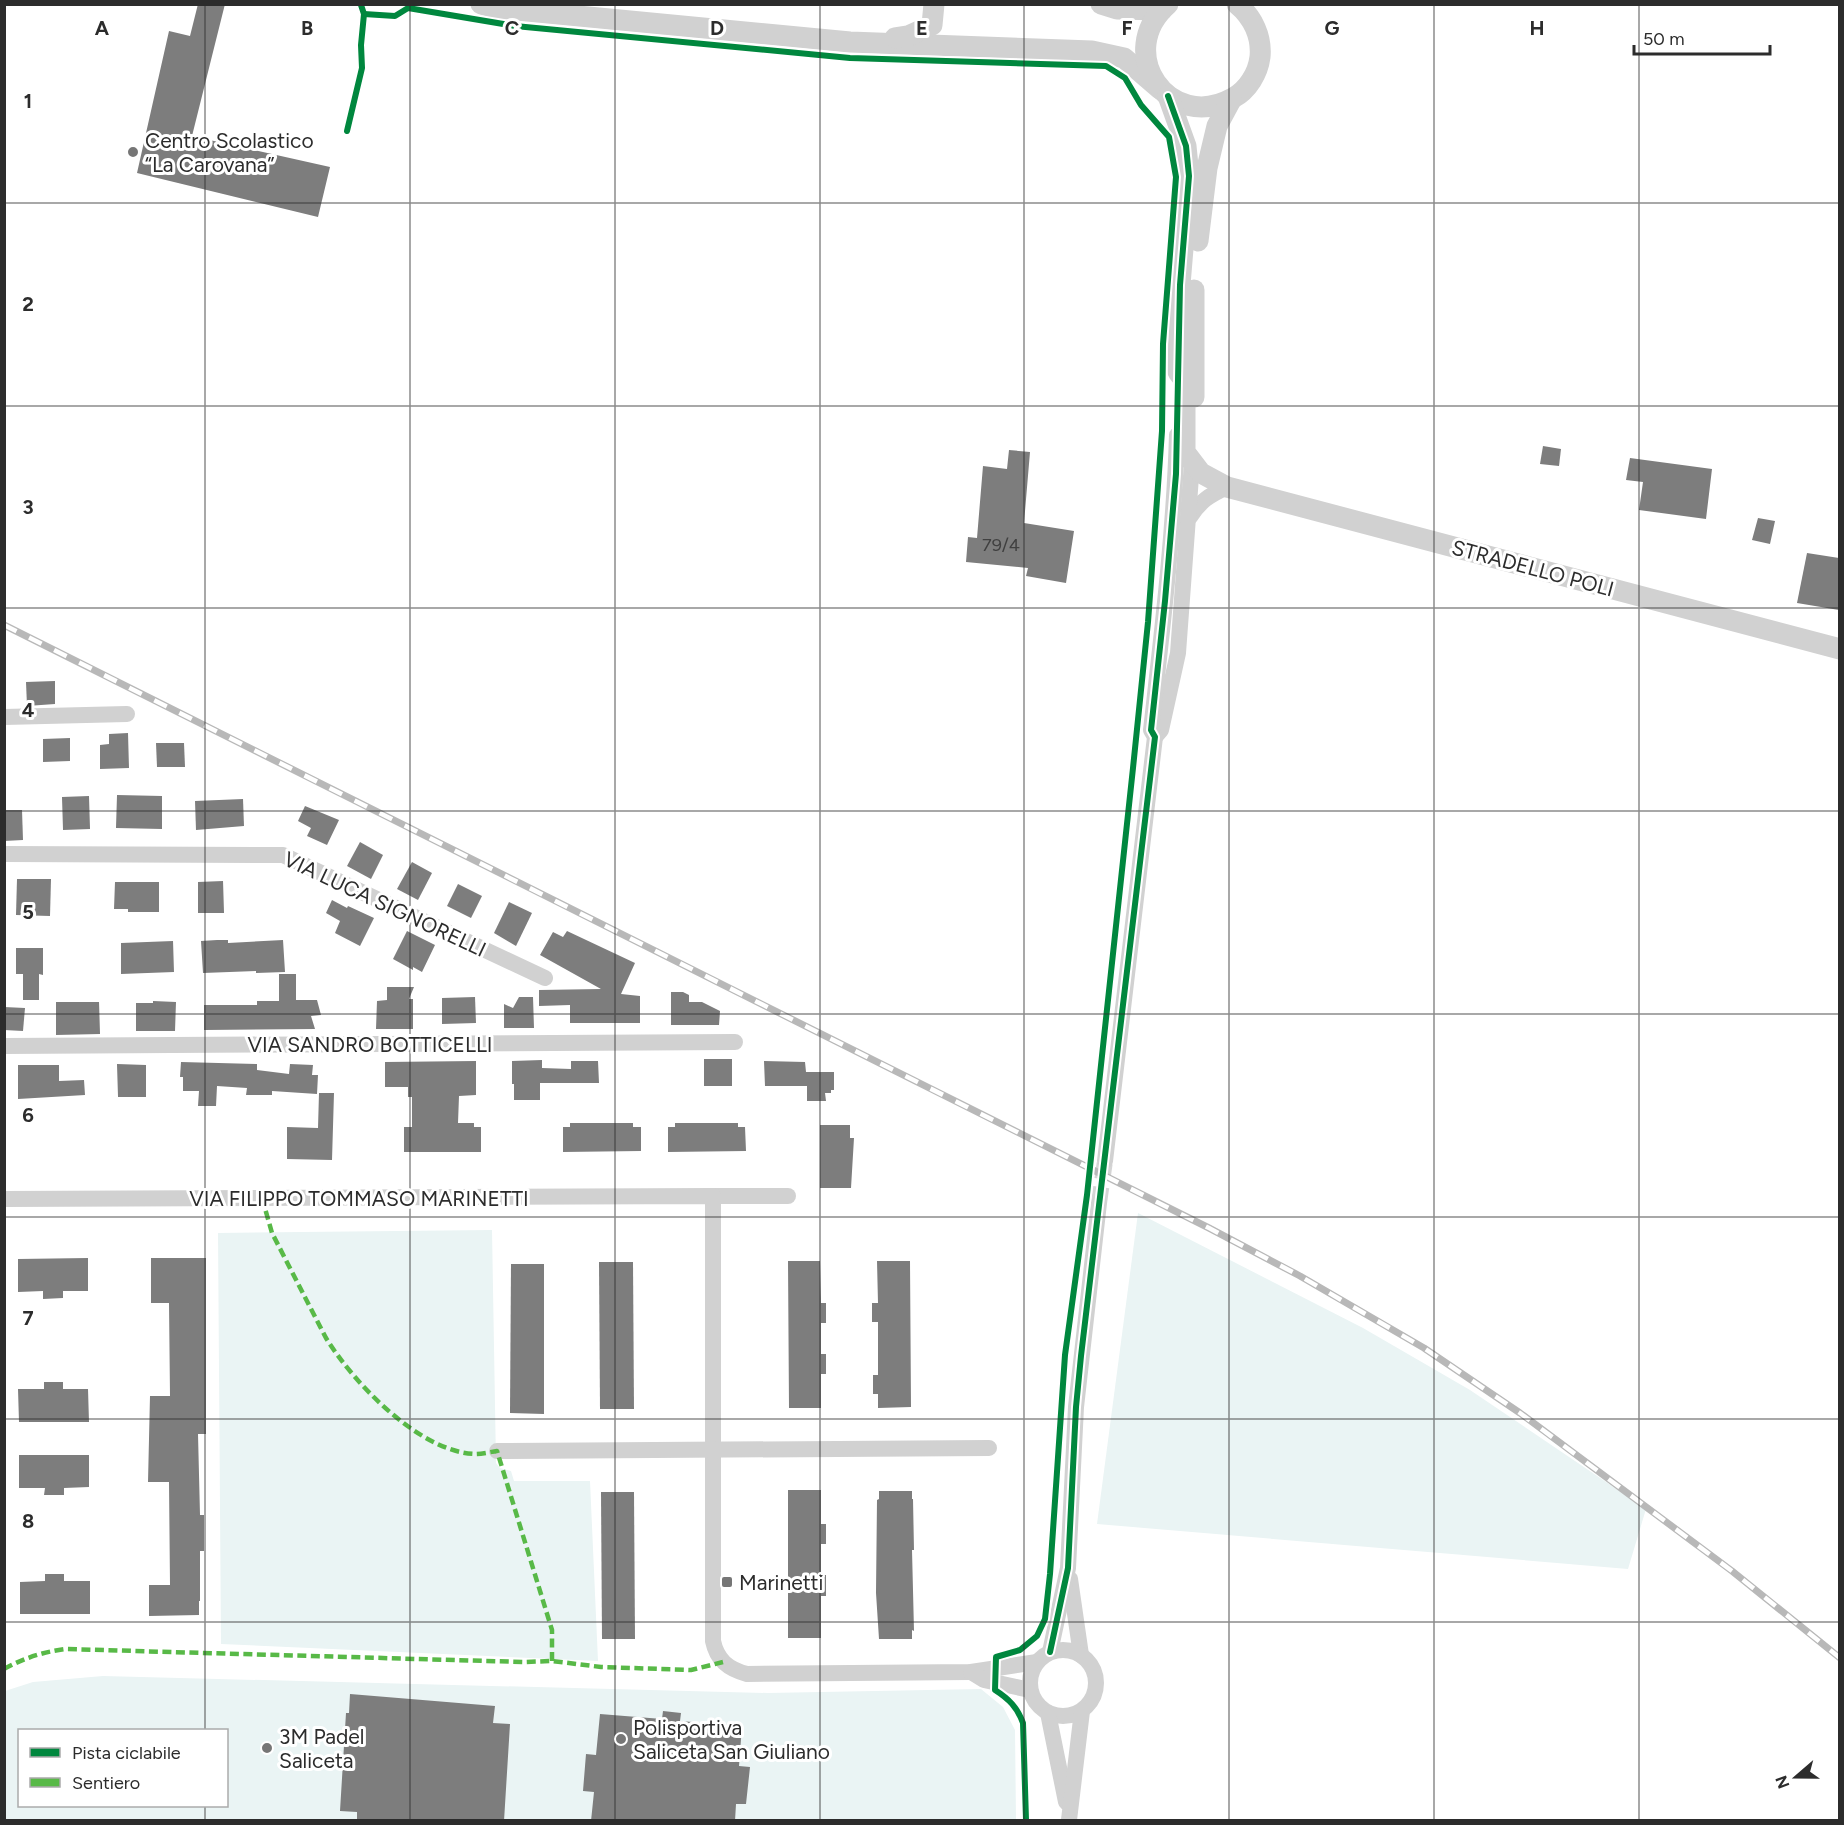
<svg xmlns="http://www.w3.org/2000/svg" width="1844" height="1825" viewBox="0 0 1844 1825" font-family="Figtree,sans-serif">
<style>
.green{fill:#eaf4f4;fill-rule:evenodd}
.building{fill:#7d7d7d}
.lines{fill:none;stroke-linecap:round;stroke-linejoin:round}
.minor-tunnel{stroke:#d5d5d5;stroke-width:16;stroke-dasharray:16 8;stroke-linecap:butt}
.minor{stroke:#d1d1d1;stroke-width:16}
.tertiary{stroke:#d1d1d1;stroke-width:21}
.rail-casing{stroke:#b8b8b8;stroke-width:7}
.rail{stroke:#fff;stroke-width:4.5;stroke-dasharray:14;stroke-linecap:butt}
.quiet{stroke:#58b947;stroke-width:4.5;stroke-dasharray:9 4.5;stroke-linecap:butt}
.cycleway-casing{stroke:#fff;stroke-width:10}
.cycleway{stroke:#00873e;stroke-width:6}
.grid{fill:none;stroke:#2c2c2c;stroke-width:1.5;stroke-opacity:0.55}
.poi-dot{fill:#767676;stroke:#fff;stroke-width:2}
.labels{text-anchor:middle;dominant-baseline:central;stroke-width:6;stroke-linejoin:round;paint-order:stroke}
.number-label{font-size:18px;fill:#404040}
.poi-label{font-size:21px;fill:#2c2c2c;stroke:#fff;text-anchor:start}
.street-label{font-size:21px;fill:#2c2c2c;stroke:#fff}
.grid-label{font-size:20px;text-anchor:middle;font-weight:bold;fill:#2c2c2c;stroke:#fff;stroke-width:6;stroke-linejoin:round;paint-order:stroke}
</style>
<rect width="100%" height="100%" fill="#fff"/>
<g class="green">
<path d="M 1138,1213 L 1363,1328 L 1470,1390 L 1646,1509 L 1628,1569 L 1097,1524 Z"/>
<path d="M 492,1230 L 496,1463 L 500,1468 L 511,1471 L 514,1481 L 590,1481 L 598,1661 L 221,1644 L 218,1233 Z"/>
<path d="M 103,1676 L 768,1693 L 981,1689 L 1003,1707 L 1015,1730 L 1016,1820 L 5,1820 L 5,1691 L 33,1682 ZM 20,1730 L 226,1730 L 226,1806 L 20,1806 Z"/>
</g>
<g class="building">
<path d="M 198,4 L 225,4 L 192,136 L 330,167 L 318,217 L 137,173 L 169,31 L 190,36 Z"/>
<path d="M 1543,446 L 1561,449 L 1559,466 L 1540,464 Z"/>
<path d="M 1009,450 L 1030,452 L 1024,523 L 1074,531 L 1066,583 L 1026,576 L 1028,568 L 966,562 L 968,537 L 977,538 L 983,466 L 1007,469 Z"/>
<path d="M 1630,458 L 1712,469 L 1706,519 L 1639,510 L 1643,482 L 1626,480 Z"/>
<path d="M 1758,518 L 1775,521 L 1770,544 L 1752,540 Z"/>
<path d="M 1807,553 L 1839,558 L 1839,610 L 1797,603 Z"/>
<path d="M 55,681 L 55,704 L 27,706 L 26,682 Z"/>
<path d="M 128,733 L 129,768 L 100,769 L 100,745 L 109,744 L 109,734 Z"/>
<path d="M 70,738 L 70,761 L 43,762 L 43,739 Z"/>
<path d="M 156,743 L 184,743 L 185,767 L 157,767 Z"/>
<path d="M 117,795 L 162,796 L 162,829 L 116,828 Z"/>
<path d="M 89,796 L 90,829 L 63,830 L 62,797 Z"/>
<path d="M 243,799 L 244,826 L 196,830 L 195,801 Z"/>
<path d="M 305,806 L 339,820 L 327,845 L 307,836 L 311,828 L 298,821 Z"/>
<path d="M 4,810 L 22,810 L 23,840 L 4,841 Z"/>
<path d="M 360,842 L 383,855 L 371,879 L 347,866 Z"/>
<path d="M 412,862 L 432,873 L 418,900 L 397,889 Z"/>
<path d="M 17,879 L 51,879 L 50,916 L 16,915 Z"/>
<path d="M 223,881 L 224,913 L 198,913 L 198,882 Z"/>
<path d="M 115,882 L 159,882 L 159,912 L 128,912 L 128,909 L 114,909 Z"/>
<path d="M 458,884 L 482,896 L 471,918 L 447,906 Z"/>
<path d="M 332,900 L 347,908 L 348,906 L 374,918 L 360,946 L 335,933 L 340,921 L 326,913 Z"/>
<path d="M 509,902 L 532,913 L 516,946 L 494,933 Z"/>
<path d="M 407,931 L 435,945 L 422,972 L 413,967 L 413,970 L 393,959 Z"/>
<path d="M 567,931 L 635,963 L 621,994 L 640,996 L 640,1023 L 570,1023 L 570,1005 L 539,1006 L 539,990 L 601,989 L 540,955 L 553,932 L 563,937 Z"/>
<path d="M 217,940 L 228,940 L 228,943 L 283,940 L 285,972 L 256,973 L 256,971 L 203,973 L 201,941 Z"/>
<path d="M 173,941 L 174,972 L 121,974 L 121,943 Z"/>
<path d="M 16,948 L 43,948 L 43,975 L 39,974 L 39,1000 L 23,1000 L 23,974 L 16,974 Z"/>
<path d="M 279,974 L 296,974 L 296,1000 L 317,1000 L 321,1015 L 311,1016 L 315,1029 L 204,1030 L 204,1005 L 257,1005 L 257,1001 L 279,1001 Z"/>
<path d="M 387,987 L 414,987 L 409,999 L 413,999 L 413,1029 L 376,1029 L 377,1001 L 387,1000 Z"/>
<path d="M 671,992 L 683,992 L 689,995 L 689,1002 L 702,1002 L 720,1011 L 719,1025 L 671,1025 Z"/>
<path d="M 475,997 L 476,1023 L 442,1024 L 442,998 Z"/>
<path d="M 519,997 L 533,997 L 534,1028 L 504,1028 L 504,1004 L 513,1008 Z"/>
<path d="M 153,1001 L 176,1002 L 175,1031 L 136,1031 L 136,1003 L 153,1003 Z"/>
<path d="M 56,1002 L 99,1002 L 100,1034 L 56,1035 Z"/>
<path d="M 4,1007 L 25,1008 L 23,1031 L 4,1030 Z"/>
<rect x="704" y="1059" width="28" height="27"/>
<path d="M 542,1060 L 542,1068 L 571,1069 L 571,1061 L 598,1061 L 599,1083 L 540,1083 L 540,1100 L 514,1100 L 514,1084 L 512,1084 L 512,1061 Z"/>
<path d="M 476,1061 L 476,1095 L 459,1096 L 458,1123 L 474,1123 L 474,1127 L 481,1127 L 481,1152 L 404,1152 L 404,1127 L 412,1127 L 412,1097 L 408,1097 L 408,1087 L 385,1087 L 385,1062 Z"/>
<path d="M 764,1061 L 805,1062 L 806,1072 L 834,1072 L 834,1090 L 831,1090 L 831,1093 L 825,1093 L 826,1101 L 807,1101 L 807,1086 L 765,1086 Z"/>
<path d="M 181,1062 L 257,1064 L 257,1070 L 289,1074 L 290,1064 L 313,1065 L 312,1075 L 318,1075 L 317,1094 L 272,1091 L 272,1095 L 246,1095 L 247,1088 L 217,1086 L 216,1106 L 198,1106 L 199,1091 L 183,1091 L 183,1077 L 180,1077 Z"/>
<path d="M 117,1064 L 146,1065 L 146,1097 L 118,1097 Z"/>
<path d="M 18,1065 L 59,1065 L 59,1081 L 84,1080 L 85,1095 L 18,1099 Z"/>
<path d="M 319,1093 L 334,1093 L 332,1160 L 287,1159 L 287,1127 L 318,1128 Z"/>
<path d="M 570,1123 L 633,1123 L 633,1127 L 641,1127 L 641,1151 L 563,1152 L 563,1127 L 570,1127 Z"/>
<path d="M 675,1123 L 738,1123 L 738,1127 L 745,1127 L 746,1151 L 668,1152 L 668,1127 L 675,1127 Z"/>
<path d="M 820,1125 L 850,1125 L 850,1138 L 854,1138 L 851,1188 L 820,1188 Z"/>
<path d="M 88,1258 L 88,1291 L 63,1291 L 63,1298 L 43,1299 L 43,1291 L 18,1292 L 18,1259 Z"/>
<path d="M 151,1258 L 206,1258 L 206,1434 L 198,1434 L 200,1515 L 204,1515 L 204,1551 L 200,1551 L 200,1601 L 199,1601 L 199,1615 L 149,1616 L 149,1585 L 170,1585 L 169,1482 L 148,1482 L 150,1396 L 170,1396 L 169,1303 L 151,1303 Z"/>
<path d="M 788,1261 L 820,1261 L 821,1303 L 826,1303 L 826,1323 L 821,1323 L 821,1354 L 826,1354 L 826,1374 L 821,1374 L 821,1408 L 789,1408 Z"/>
<path d="M 877,1261 L 910,1261 L 911,1407 L 878,1408 L 878,1394 L 873,1394 L 873,1375 L 878,1375 L 878,1322 L 872,1322 L 872,1303 L 878,1303 Z"/>
<path d="M 599,1262 L 633,1262 L 634,1409 L 600,1409 Z"/>
<path d="M 511,1264 L 544,1264 L 544,1414 L 510,1413 Z"/>
<path d="M 44,1382 L 63,1382 L 63,1389 L 88,1389 L 89,1422 L 19,1422 L 18,1389 L 44,1389 Z"/>
<path d="M 19,1455 L 89,1455 L 89,1487 L 64,1488 L 64,1495 L 44,1495 L 45,1488 L 19,1488 Z"/>
<path d="M 788,1490 L 821,1490 L 821,1524 L 826,1524 L 826,1544 L 821,1544 L 821,1575 L 826,1575 L 826,1596 L 821,1596 L 821,1638 L 788,1638 Z"/>
<path d="M 879,1491 L 912,1491 L 912,1499 L 913,1499 L 914,1550 L 912,1550 L 914,1631 L 912,1630 L 912,1639 L 879,1639 L 876,1593 L 877,1500 L 879,1499 Z"/>
<path d="M 601,1492 L 634,1492 L 635,1639 L 602,1639 Z"/>
<path d="M 45,1574 L 64,1574 L 64,1581 L 90,1581 L 90,1614 L 20,1614 L 20,1582 L 45,1581 Z"/>
<path d="M 350,1694 L 495,1706 L 493,1723 L 510,1724 L 504,1821 L 357,1821 L 357,1812 L 340,1811 L 346,1713 L 349,1713 Z"/>
<path d="M 663,1711 L 681,1713 L 680,1721 L 742,1726 L 739,1766 L 750,1767 L 746,1804 L 736,1804 L 735,1821 L 591,1821 L 594,1792 L 583,1791 L 586,1754 L 596,1755 L 600,1714 L 662,1719 Z"/>
</g>
<g class="lines">
<path class="minor-tunnel" d="M 1099,1203 L 1105,1161"/>
<g class="minor">
<path d="M 1190,517 C 1200,501 1210,495 1227,487"/>
<path d="M 4,717 L 127,714"/>
<path d="M 1155,737 L 1161,730 L 1178,653 L 1192,463"/>
<path d="M 4,854 L 283,855 L 545,978"/>
<path d="M 4,1046 L 735,1042"/>
<path d="M 1105,1161 L 1155,737 L 1151,730 C 1162,632 1174,533 1177,435"/>
<path d="M 713,1196 L 788,1196"/>
<path d="M 4,1199 L 713,1196 L 713,1641 C 717,1660 728,1669 747,1674 L 971,1672 L 1037,1662"/>
<path d="M 497,1451 L 989,1448"/>
<path d="M 1070,1579 L 1081,1655"/>
<circle cx="1063" cy="1683" r="33"/>
<path d="M 1050,1652 L 1068,1568 L 1076,1407 L 1099,1203"/>
<path d="M 971,1672 L 984,1680 L 1030,1690"/>
<path d="M 1048,1713 L 1066,1802"/>
<path d="M 1069,1820 L 1082,1711"/>
</g>
<g class="tertiary">
<path d="M 481,4 L 495,8 L 850,42 L 1092,51 L 1124,58 L 1160,89"/>
<path d="M 1101,4 L 1117,9 L 1162,10"/>
<path d="M 1168,4 C 1113,52 1169,134 1233,98 C 1248,90 1258,73 1260,57 C 1262,37 1253,17 1237,4"/>
<path d="M 895,38 L 908,36 L 932,25 L 934,4"/>
<path d="M 1168,96 L 1186,146 L 1189,176 L 1180,285 L 1178,372 L 1185,381 L 1185,452 L 1201,473 L 1227,487 L 1840,649"/>
<path d="M 1198,241 L 1207,168 L 1217,126 L 1231,100"/>
<path d="M 1194,290 L 1194,397"/>
</g>
<defs>
<path id="rail" d="M 4,625 L 1209,1228 L 1300,1276 L 1424,1348 L 1520,1413 L 1732,1571 L 1840,1658"/>
</defs>
<use href="#rail" class="rail-casing"/>
<use href="#rail" class="rail"/>
<g class="quiet">
<path d="M 262,1198 L 272,1233 L 326,1338 C 353,1382 419,1452 475,1454 C 482,1454 490,1452 497,1451 L 552,1630 L 552,1661"/>
<path d="M 4,1669 C 24,1658 43,1652 65,1649 L 524,1662 L 552,1661 L 601,1667 L 691,1670 L 723,1662"/>
</g>
<defs>
<g id="cycleway">
<path d="M 364,14 L 395,16 L 408,8 L 515,26 L 850,58 L 1106,66 L 1125,78 L 1141,105 L 1169,137 L 1176,177 L 1163,344 L 1162,431 L 1148,622 L 1133,768 L 1087,1195 L 1065,1355 L 1050,1574 L 1045,1619 L 1037,1636 L 1020,1650 L 996,1657 L 995,1690 C 1009,1699 1017,1707 1023,1723 L 1026,1820"/>
<path d="M 347,131 L 362,68 L 361,45 L 364,14 L 361,5"/>
<path d="M 1050,1652 L 1068,1568 L 1076,1407 L 1081,1356 L 1155,737 L 1151,730 L 1165,601 L 1176,474 L 1180,285 L 1189,176 L 1186,146 L 1168,96"/>
</g>
</defs>
<use href="#cycleway" class="cycleway-casing"/>
<use href="#cycleway" class="cycleway"/>
</g>
<path class="grid" d="M 205,4 L 205,1730M 410,4 L 410,1820M 615,4 L 615,1820M 820,4 L 820,1820M 1024,4 L 1024,1820M 1229,4 L 1229,1820M 1434,4 L 1434,1820M 1639,4 L 1639,1820M 4,203 L 1840,203M 4,406 L 1840,406M 4,608 L 1840,608M 4,811 L 1840,811M 4,1014 L 1840,1014M 4,1217 L 1840,1217M 4,1419 L 1840,1419M 4,1622 L 1840,1622M 205,1806 L 205,1820"/>
<g class="poi-dot">
<circle cx="133" cy="152" r="6"/>
<rect x="721" y="1576" width="12" height="12" rx="3"/>
<circle cx="621" cy="1739" r="6"/>
<circle cx="267" cy="1748" r="6"/>
</g>
<g class="labels">
<g class="number-label">
<text x="1001" y="545">79/4</text>
</g>
<g class="poi-label">
<text x="145" y="140">Centro Scolastico<tspan x="145" dy="24">“La Carovana”</tspan></text>
<text x="739" y="1582">Marinetti</text>
<text x="633" y="1727">Polisportiva<tspan x="633" dy="24">Saliceta San Giuliano</tspan></text>
<text x="279" y="1736">3M Padel<tspan x="279" dy="24">Saliceta</tspan></text>
</g>
<g class="street-label">
<text transform="translate(1533 568) rotate(15)">STRADELLO POLI</text>
<text transform="translate(385 904) rotate(25)">VIA LUCA SIGNORELLI</text>
<text x="370" y="1044">VIA SANDRO BOTTICELLI</text>
<text x="359" y="1198">VIA FILIPPO TOMMASO MARINETTI</text>
</g>
</g>
<g class="grid-label">
<text x="102" y="35">A</text>
<text x="307" y="35">B</text>
<text x="512" y="35">C</text>
<text x="717" y="35">D</text>
<text x="922" y="35">E</text>
<text x="1127" y="35">F</text>
<text x="1332" y="35">G</text>
<text x="1537" y="35">H</text>
<text x="28" y="108">1</text>
<text x="28" y="311">2</text>
<text x="28" y="514">3</text>
<text x="28" y="717">4</text>
<text x="28" y="919">5</text>
<text x="28" y="1122">6</text>
<text x="28" y="1325">7</text>
<text x="28" y="1528">8</text>
</g>
<rect width="1844" height="1825" fill="none" stroke="#2c2c2c" stroke-width="12"/>
<rect x="18" y="1729" width="210" height="78" fill="#ffffff" stroke="#ababab" stroke-width="1.5"/>
<rect x="30" y="1748" width="30" height="9" fill="#00873e" stroke="#ababab" stroke-width="1.5"/>
<text x="72" y="1759" font-size="18" fill="#2c2c2c">Pista ciclabile</text>
<rect x="30" y="1778" width="30" height="9" fill="#58b947" stroke="#ababab" stroke-width="1.5"/>
<text x="72" y="1789" font-size="18" fill="#2c2c2c">Sentiero</text>
<g transform="translate(1796 1777) rotate(250)" stroke="#ffffff" stroke-width="4.5" paint-order="stroke">
<path d="M0-4.5L10 22L0 15L-10 22Z" fill="#2c2c2c"/>
<text y="-9" font-size="16" font-weight="bold" text-anchor="middle" fill="#2c2c2c">N</text>
</g>
<path d="M1634 45v9h136v-9" fill="none" stroke="#2c2c2c" stroke-width="3"/>
<text x="1643" y="45" font-size="18" fill="#2c2c2c" stroke="#ffffff" stroke-width="4.5" paint-order="stroke">50 m</text>
</svg>
